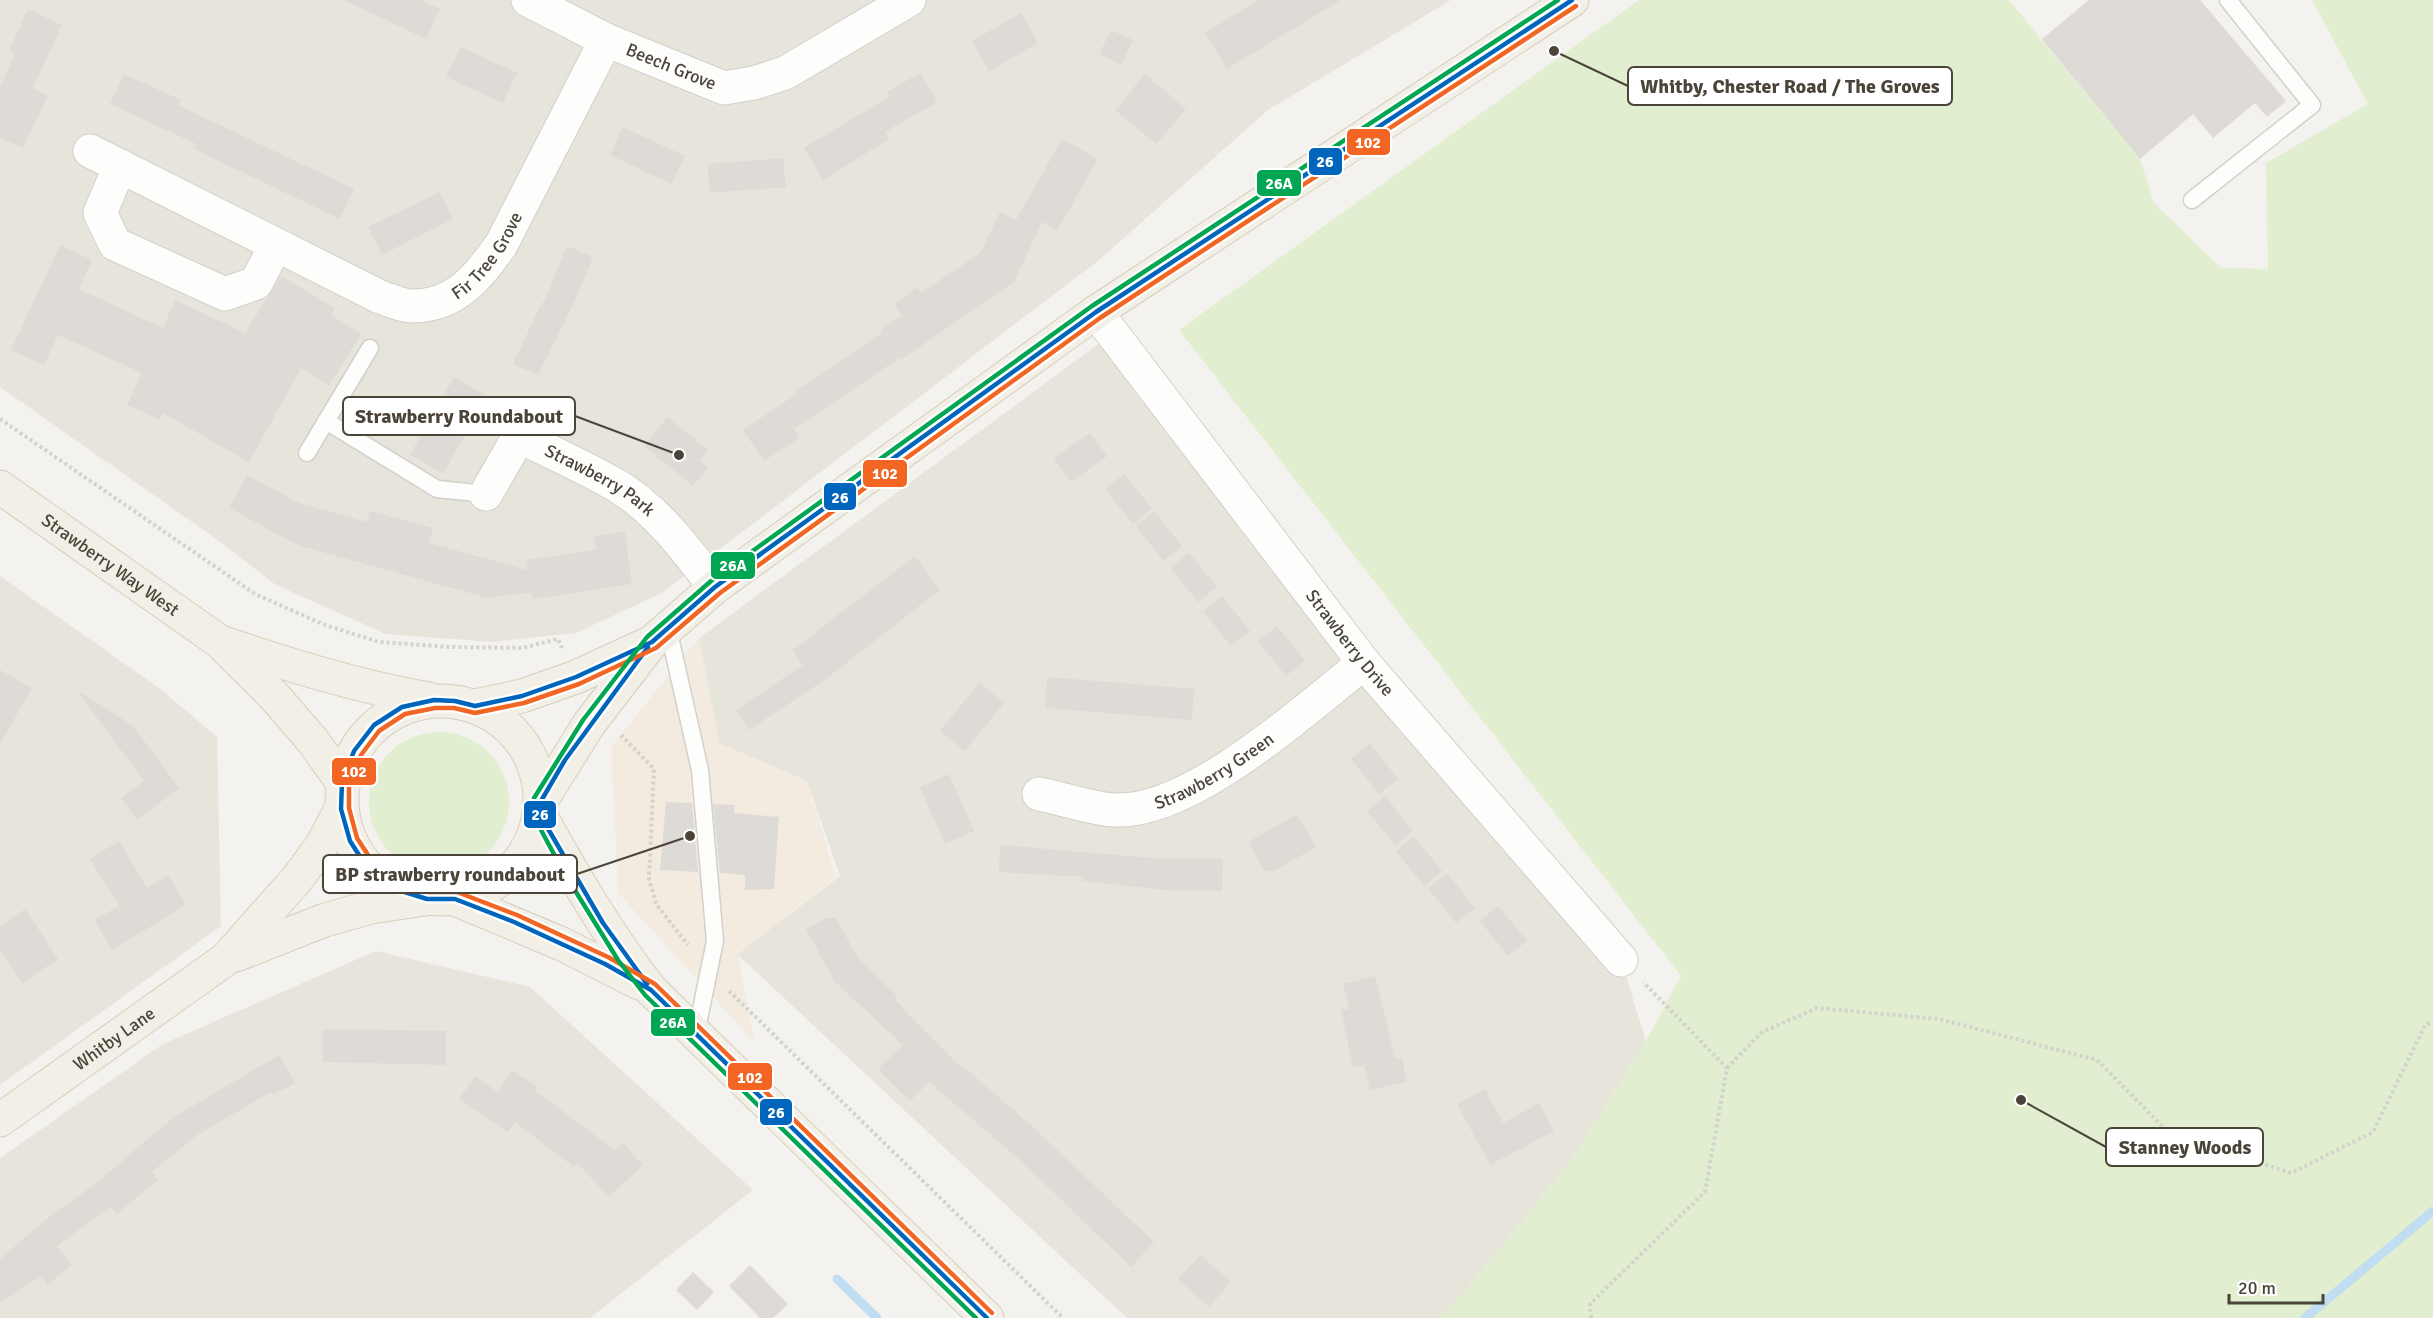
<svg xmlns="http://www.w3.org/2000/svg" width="2433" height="1318" viewBox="0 0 2433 1318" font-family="Signika,sans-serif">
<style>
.residential{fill:#e7e4dc}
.commercial{fill:#f3ebdf}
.green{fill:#e1eecf}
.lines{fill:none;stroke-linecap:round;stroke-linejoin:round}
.stream{stroke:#c0ddf1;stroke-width:9}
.building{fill:#dedbd6}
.lane-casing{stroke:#d2d0cb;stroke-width:19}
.street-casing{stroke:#d2d0cb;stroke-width:35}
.primary-casing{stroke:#d6cebb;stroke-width:35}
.path{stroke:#d3d2cc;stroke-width:4;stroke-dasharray:3 3;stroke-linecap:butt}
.lane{stroke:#fdfdfc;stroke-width:16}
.street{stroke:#fdfdfc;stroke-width:33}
.primary{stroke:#f2efe6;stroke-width:33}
.bus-1-casing{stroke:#fff;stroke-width:9}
.bus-2-casing{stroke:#fff;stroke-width:9}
.bus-3-casing{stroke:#fff;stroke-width:9}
.bus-1{stroke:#0065bd;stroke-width:4.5}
.bus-2{stroke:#f26522;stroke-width:4.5}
.bus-3{stroke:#00a651;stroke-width:4.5}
.labels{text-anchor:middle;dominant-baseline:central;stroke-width:6;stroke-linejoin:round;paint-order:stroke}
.street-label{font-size:18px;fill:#4b4439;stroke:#fff}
.leader{fill:none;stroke:#4b4439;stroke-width:2}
.callout-dot{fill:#4b4439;stroke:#fff;stroke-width:2}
.callout{fill:#fff;stroke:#4b4439;stroke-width:2}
.callout-label{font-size:20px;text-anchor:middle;font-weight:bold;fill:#4b4439}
.line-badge{stroke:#fff;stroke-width:2}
.badge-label{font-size:16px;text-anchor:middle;font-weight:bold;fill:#fff}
</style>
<rect width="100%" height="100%" fill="#f4f2ee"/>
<g class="residential">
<path d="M 0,0 L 1451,0 L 1268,110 L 1099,260 L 662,593 L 576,633 L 493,642 L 386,634 L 276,585 L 212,536 L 0,387 Z"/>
<path d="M 1123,326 L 1374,656 L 1621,960 L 1646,1041 L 1573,1158 L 1466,1290 L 1439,1318 L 1127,1318 L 737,954 L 840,876 L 807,781 L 719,743 L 699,638 Z"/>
<path d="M 0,576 L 159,688 L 217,737 L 221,926 L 0,1085 Z"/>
<path d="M 376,951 L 530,987 L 753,1190 L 590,1318 L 0,1318 L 0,1158 L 163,1044 Z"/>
</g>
<path class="commercial" d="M 699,638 L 719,743 L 807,781 L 836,877 L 738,954 L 754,1042 L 618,893 L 611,747 Z"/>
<g class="green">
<path d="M 1639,0 L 2009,0 L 2140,159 L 2154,203 L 2221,268 L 2268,269 L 2266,163 L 2368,104 L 2312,0 L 2433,0 L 2433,1318 L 1439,1318 L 1466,1290 L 1573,1158 L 1646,1041 L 1681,976 L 1179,330 Z"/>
<circle cx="439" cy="802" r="70"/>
</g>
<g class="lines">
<g class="stream">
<path d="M 837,1279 L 877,1318"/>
<path d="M 2305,1318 L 2433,1211"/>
</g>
</g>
<g class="building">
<path d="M 344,0 L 421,0 L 440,9 L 426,39 Z"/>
<path d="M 1258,0 L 1341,0 L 1227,69 L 1205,33 Z"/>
<path d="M 2089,0 L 2200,0 L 2286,101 L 2267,117 L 2255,103 L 2213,138 L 2193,114 L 2140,159 L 2042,39 Z"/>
<path d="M 28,9 L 62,25 L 33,88 L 48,96 L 23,148 L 0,138 L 0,87 L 15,54 L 9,51 Z"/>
<path d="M 1021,13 L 1038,43 L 989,71 L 972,41 Z"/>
<path d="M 1111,30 L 1133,40 L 1121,65 L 1099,54 Z"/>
<path d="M 461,47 L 517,73 L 503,103 L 446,77 Z"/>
<path d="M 920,73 L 937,102 L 885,132 L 889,139 L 823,180 L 804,148 L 890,96 L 887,92 Z"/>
<path d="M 124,74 L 181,100 L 178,105 L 354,189 L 340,219 L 194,149 L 196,144 L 110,104 Z"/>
<path d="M 1145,74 L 1186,109 L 1156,144 L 1115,110 Z"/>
<path d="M 623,127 L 685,156 L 671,184 L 610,155 Z"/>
<path d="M 1062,139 L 1098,159 L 1057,231 L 1042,222 L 1014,282 L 902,359 L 901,357 L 794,429 L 799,438 L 764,461 L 743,430 L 798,393 L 796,391 L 883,332 L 881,329 L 902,315 L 894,304 L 918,287 L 921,293 L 980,253 L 1000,212 L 1016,220 Z"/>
<path d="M 783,158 L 786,187 L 710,193 L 707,164 Z"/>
<path d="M 439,192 L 453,219 L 382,255 L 368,227 Z"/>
<path d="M 60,245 L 92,260 L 79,289 L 163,328 L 175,300 L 245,333 L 281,276 L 335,308 L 331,315 L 361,334 L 329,386 L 301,368 L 249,462 L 163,413 L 160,420 L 127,405 L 142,373 L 58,335 L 44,365 L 11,350 Z"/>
<path d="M 567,246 L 593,257 L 579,292 L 538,375 L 513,364 L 542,302 L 544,303 Z"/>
<path d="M 454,377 L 487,396 L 443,474 L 410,455 Z"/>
<path d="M 668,417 L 708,450 L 699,461 L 708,468 L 693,486 L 644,446 Z"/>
<path d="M 1090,433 L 1107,456 L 1071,482 L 1054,458 Z"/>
<path d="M 1124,474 L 1152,508 L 1133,524 L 1105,489 Z"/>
<path d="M 247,475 L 299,503 L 367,522 L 370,511 L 433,528 L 429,543 L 528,570 L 526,560 L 596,550 L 594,536 L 625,531 L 632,584 L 533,599 L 532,592 L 488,598 L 300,546 L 229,508 Z"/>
<path d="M 1154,511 L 1182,546 L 1164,561 L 1136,526 Z"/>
<path d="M 1189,553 L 1217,587 L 1198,602 L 1170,568 Z"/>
<path d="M 915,556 L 940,590 L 826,679 L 749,730 L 736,710 L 803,665 L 792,650 L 818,633 L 817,631 Z"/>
<path d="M 1222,596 L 1250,631 L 1231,646 L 1203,611 Z"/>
<path d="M 1277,626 L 1305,661 L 1286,676 L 1258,641 Z"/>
<path d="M 0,670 L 32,688 L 0,744 Z"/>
<path d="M 1047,677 L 1194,689 L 1192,720 L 1045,708 Z"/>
<path d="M 979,683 L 1004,703 L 965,751 L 940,731 Z"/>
<path d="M 82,693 L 133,726 L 179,788 L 137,820 L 121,798 L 144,781 L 80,695 Z"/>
<path d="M 1370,744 L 1398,779 L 1379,794 L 1351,759 Z"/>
<path d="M 949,774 L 974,831 L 945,844 L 920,787 Z"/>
<path d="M 1385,796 L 1413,831 L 1395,845 L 1367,811 Z"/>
<path d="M 666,802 L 692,803 L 698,872 L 660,870 Z"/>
<path d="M 713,804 L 734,805 L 734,813 L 779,817 L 774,889 L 745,890 L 745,875 L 720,873 Z"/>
<path d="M 1297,814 L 1316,847 L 1274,871 L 1264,871 L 1248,842 Z"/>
<path d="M 1414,836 L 1442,871 L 1424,886 L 1396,851 Z"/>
<path d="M 119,841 L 147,888 L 168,875 L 186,905 L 112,950 L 94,920 L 119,906 L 90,859 Z"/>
<path d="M 1000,845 L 1152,858 L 1223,859 L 1222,891 L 1166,890 L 1082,881 L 1083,877 L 999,872 Z"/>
<path d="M 1447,873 L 1475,908 L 1456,923 L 1428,888 Z"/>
<path d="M 1498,906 L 1527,941 L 1508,956 L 1480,921 Z"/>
<path d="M 25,909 L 58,959 L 22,983 L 0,950 L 0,926 Z"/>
<path d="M 826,918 L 836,918 L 858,958 L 898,997 L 895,1000 L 961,1067 L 963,1066 L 1034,1128 L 1154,1242 L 1131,1267 L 1022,1162 L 929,1082 L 910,1101 L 878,1069 L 903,1045 L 834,981 L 806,929 Z"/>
<path d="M 1375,976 L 1395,1059 L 1402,1058 L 1407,1082 L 1370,1090 L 1364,1065 L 1353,1068 L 1341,1010 L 1349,1009 L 1343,984 Z"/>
<path d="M 323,1029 L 446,1031 L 446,1065 L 322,1062 Z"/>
<path d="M 279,1055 L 295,1083 L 272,1095 L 271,1092 L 197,1135 L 152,1172 L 158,1180 L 117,1214 L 111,1207 L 57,1246 L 72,1264 L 48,1285 L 41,1276 L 0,1303 L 0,1259 L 50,1216 L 95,1184 L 174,1117 Z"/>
<path d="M 512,1070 L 538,1087 L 536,1091 L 615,1150 L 623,1143 L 643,1165 L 609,1197 L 577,1163 L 574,1167 L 515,1122 L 508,1132 L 459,1099 L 475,1076 L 498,1092 Z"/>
<path d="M 1485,1089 L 1503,1123 L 1539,1103 L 1554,1131 L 1490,1165 L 1457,1104 Z"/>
<path d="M 1200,1255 L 1231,1282 L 1209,1307 L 1178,1279 Z"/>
<path d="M 750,1265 L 788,1304 L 773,1318 L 760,1318 L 729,1286 Z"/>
<path d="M 693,1272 L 714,1292 L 697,1310 L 676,1290 Z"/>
</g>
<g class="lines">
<defs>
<g id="lane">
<path d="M 2192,200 L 2312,105 L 2228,0"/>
<path d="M 326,421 L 437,489 L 486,494"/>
<path d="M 307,453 L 370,348"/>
<path d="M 668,628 L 700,770 L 715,941 L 696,1034"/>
</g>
<g id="street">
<path id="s1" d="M 528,0 L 606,40 L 724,88 L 754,83 L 785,73 L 909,0"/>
<path id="s2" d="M 90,151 L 380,297 C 390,300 402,306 412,306 C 456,306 478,277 501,245 L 606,40"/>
<path d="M 120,166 L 100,213 L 115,244 L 225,294 L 256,283 L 276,245"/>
<path id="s3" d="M 1096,312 L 1364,663 L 1621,960"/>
<path id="s4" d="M 486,494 L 519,436 C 552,453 587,468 619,487 C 658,511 687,551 715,587"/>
<path id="s5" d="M 1039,794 C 1061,798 1095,810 1116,810 C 1192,813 1305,709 1364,663"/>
</g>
<g id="primary">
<path id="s6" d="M 0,487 L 220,642 L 274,696 L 313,741 L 342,782"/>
<path d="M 227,644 C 294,667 360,687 429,699"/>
<circle cx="441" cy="800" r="99"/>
<path d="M 475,706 L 522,696 L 576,677 L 648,644"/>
<path d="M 541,801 L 589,724 L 652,642 L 715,587 L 1096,312 L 1572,0"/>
<path d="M 540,815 C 574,876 608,935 651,990 L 987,1318"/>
<path d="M 455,899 L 562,944 L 639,983"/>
<path d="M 236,955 L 325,920 L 371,907 L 425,899"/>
<path id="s7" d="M 0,1120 L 226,959 L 297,879 L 322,845 L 341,809"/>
</g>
</defs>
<use href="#lane" class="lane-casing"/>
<use href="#street" class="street-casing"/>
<use href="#primary" class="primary-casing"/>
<g class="path">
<path d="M 0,419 L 255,594 L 325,625 L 379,642 L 450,647 L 522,648 L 558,639 L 562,648"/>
<path d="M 621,735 L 654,769 L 649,879 L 656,904 L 688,945"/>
<path d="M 729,991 L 1063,1318"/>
<path d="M 1727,1068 L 1762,1032 L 1817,1008 L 1939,1019 L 2097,1060 L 2170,1134 L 2291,1173 L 2373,1132 L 2425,1025 L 2433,1022"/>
<path d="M 1591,1318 L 1590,1304 L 1705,1192 L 1727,1068 L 1643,982"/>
</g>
<use href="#lane" class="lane"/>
<use href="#street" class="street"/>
<use href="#primary" class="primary"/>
<defs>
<g id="bus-1">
<path d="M 647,984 L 603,923 L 540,815 L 541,801 L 565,760 L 648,647"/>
<path d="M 987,1318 L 651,990 L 605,964 L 514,922 L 455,899 L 427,899 L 395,889 L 368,869 L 350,841 L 341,809 L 342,782 L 354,751 L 374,725 L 402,707 L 434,700 L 455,701 L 475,706 L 522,696 L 576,677 L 652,642 L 715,587 L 1096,312 L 1572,0"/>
</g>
<path id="bus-2" d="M 992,1313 L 655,984 L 608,957 L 517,915 L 457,892 L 428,892 L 398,882 L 374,864 L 357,838 L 349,808 L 349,784 L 361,755 L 379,731 L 405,714 L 435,708 L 454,708 L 475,713 L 524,703 L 579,684 L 656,648 L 720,593 L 1100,318 L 1576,6"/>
<path id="bus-3" d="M 976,1318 L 645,995 L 618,960 L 563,871 L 533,815 L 534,798 L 583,720 L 647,637 L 711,581 L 1092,306 L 1558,0"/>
</defs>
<use href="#bus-1" class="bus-1-casing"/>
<use href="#bus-2" class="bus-2-casing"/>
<use href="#bus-3" class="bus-3-casing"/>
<use href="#bus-1" class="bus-1"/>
<use href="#bus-2" class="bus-2"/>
<use href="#bus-3" class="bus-3"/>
</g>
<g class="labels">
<g class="street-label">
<text stroke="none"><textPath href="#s1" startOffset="158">Beech Grove</textPath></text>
<text stroke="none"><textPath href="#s2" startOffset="454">Fir Tree Grove</textPath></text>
<text stroke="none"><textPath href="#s4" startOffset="159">Strawberry Park</textPath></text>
<text stroke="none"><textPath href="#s6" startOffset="135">Strawberry Way West</textPath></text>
<text stroke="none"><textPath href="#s3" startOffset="417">Strawberry Drive</textPath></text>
<text stroke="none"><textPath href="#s5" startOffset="186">Strawberry Green</textPath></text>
<text stroke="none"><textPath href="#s7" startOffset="140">Whitby Lane</textPath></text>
</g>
</g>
<path class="leader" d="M1554 51L1628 86M679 455L575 416M690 836L577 874M2021 1100L2106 1147"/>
<g class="callout-dot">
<circle cx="1554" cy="51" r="6"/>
<circle cx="679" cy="455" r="6"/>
<circle cx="690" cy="836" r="6"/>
<circle cx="2021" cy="1100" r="6"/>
</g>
<g class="callout">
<rect x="1628" y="67" width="324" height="38" rx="6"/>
<rect x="343" y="397" width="232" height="38" rx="6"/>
<rect x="323" y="855" width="254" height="38" rx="6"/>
<rect x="2106" y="1128" width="157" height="38" rx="6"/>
</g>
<g class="callout-label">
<text x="1790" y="93">Whitby, Chester Road / The Groves</text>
<text x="459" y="423">Strawberry Roundabout</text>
<text x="450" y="881">BP strawberry roundabout</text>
<text x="2185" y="1154">Stanney Woods</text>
</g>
<g class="line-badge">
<rect x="1346" y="128" width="45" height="28" rx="6" fill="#f26522"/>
<rect x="1308" y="147" width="35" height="29" rx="6" fill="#0065bd"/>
<rect x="1256" y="169" width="46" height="28" rx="6" fill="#00a651"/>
<rect x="862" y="459" width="46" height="29" rx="6" fill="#f26522"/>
<rect x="823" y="482" width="34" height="29" rx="6" fill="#0065bd"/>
<rect x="710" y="551" width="46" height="29" rx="6" fill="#00a651"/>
<rect x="331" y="757" width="46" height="29" rx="6" fill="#f26522"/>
<rect x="523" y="800" width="34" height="29" rx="6" fill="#0065bd"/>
<rect x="650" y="1008" width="46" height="29" rx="6" fill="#00a651"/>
<rect x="727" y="1062" width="46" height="29" rx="6" fill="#f26522"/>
<rect x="759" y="1098" width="34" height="28" rx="6" fill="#0065bd"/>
</g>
<g class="badge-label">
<text x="1368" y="148">102</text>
<text x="1325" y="167">26</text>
<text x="1279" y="189">26A</text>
<text x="885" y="479">102</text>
<text x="840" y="503">26</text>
<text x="733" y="571">26A</text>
<text x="354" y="777">102</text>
<text x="540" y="820">26</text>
<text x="673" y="1028">26A</text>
<text x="750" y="1083">102</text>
<text x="776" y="1118">26</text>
</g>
<path d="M2229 1294v9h94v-9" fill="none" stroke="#4b4439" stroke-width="3"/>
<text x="2238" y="1294" font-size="18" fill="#4b4439" stroke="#ffffff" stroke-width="4.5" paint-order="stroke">20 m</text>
</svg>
